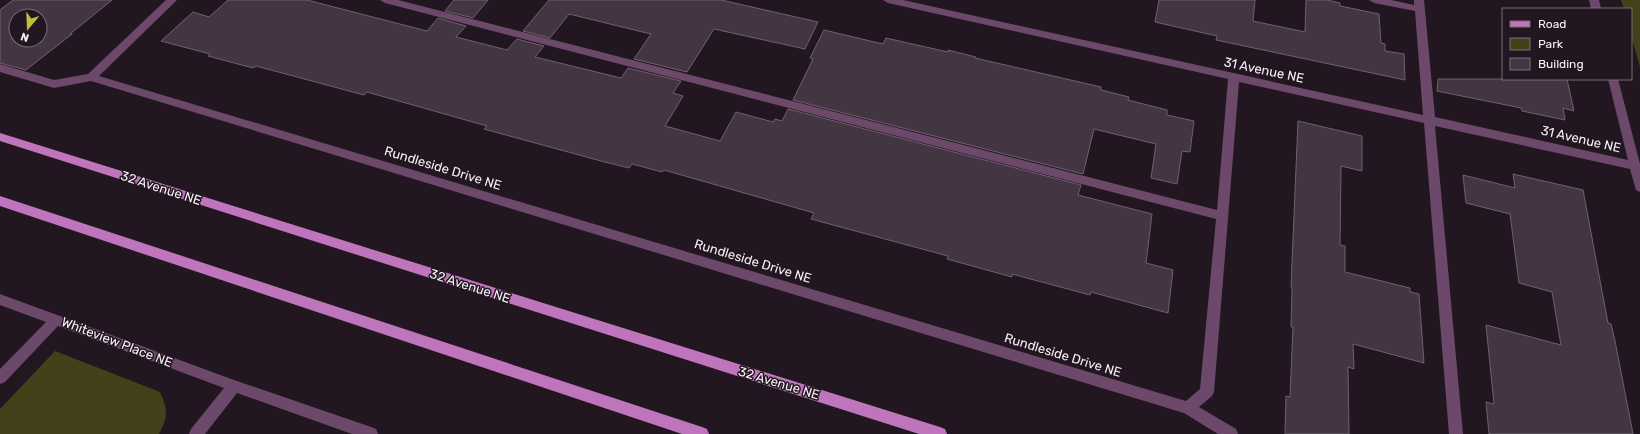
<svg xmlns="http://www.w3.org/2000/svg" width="1640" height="434" viewBox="0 0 1640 434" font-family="Rubik,sans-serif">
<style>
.green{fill:#42411a}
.building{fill:#433642;stroke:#6f616e;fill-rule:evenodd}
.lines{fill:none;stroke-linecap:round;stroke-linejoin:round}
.minor{fill:#6c496b;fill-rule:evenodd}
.major{fill:#bf75bc;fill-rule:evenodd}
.labels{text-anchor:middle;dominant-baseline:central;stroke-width:3;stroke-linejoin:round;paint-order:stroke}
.street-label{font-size:13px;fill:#f8f0f7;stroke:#221721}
</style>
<rect width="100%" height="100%" fill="#221721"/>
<g class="green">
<path d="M 1621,0 L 1640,0 L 1640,67 L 1631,35 L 1631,9 L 1624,9 Z"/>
<path d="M 55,351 L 160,392 C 168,410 168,417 159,434 L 0,434 L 0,409 Z"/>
</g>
<g class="building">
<path d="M 13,0 L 112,0 L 70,34 L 72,34 L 26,70 L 0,63 L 0,10 ZM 16,16 L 40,16 L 40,40 L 16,40 Z"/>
<path d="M 228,0 L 307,0 L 427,31 L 438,18 L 466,26 L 456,37 L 507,50 L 517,39 L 544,46 L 535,57 L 621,78 L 628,68 L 681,81 L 673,93 L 683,96 L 665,126 L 720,141 L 736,112 L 773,122 L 775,119 L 782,121 L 788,109 L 1081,185 L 1078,195 L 1152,214 L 1146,263 L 1173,270 L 1168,313 L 1091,292 L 1090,295 L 1012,274 L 1012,277 L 947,259 L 948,256 L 811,219 L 814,213 L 664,170 L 662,172 L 632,164 L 629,168 L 601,161 L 484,129 L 487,126 L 367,92 L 364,95 L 256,66 L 253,68 L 208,56 L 210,54 L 161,41 L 193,12 L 209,17 Z"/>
<path d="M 454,0 L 488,0 L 473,18 L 445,11 Z"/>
<path d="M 549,0 L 721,0 L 818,22 L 805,49 L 714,29 L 687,72 L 634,59 L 651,34 L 569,14 L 550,38 L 523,31 Z"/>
<path d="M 1159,0 L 1255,0 L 1253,21 L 1305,32 L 1306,0 L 1327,0 L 1340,3 L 1340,6 L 1379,14 L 1381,43 L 1385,44 L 1385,51 L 1404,54 L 1405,80 L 1216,40 L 1217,36 L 1155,22 Z"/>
<path d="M 824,30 L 883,44 L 886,38 L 948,52 L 948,50 L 976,57 L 975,58 L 1101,87 L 1101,90 L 1129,97 L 1128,100 L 1167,110 L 1167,115 L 1194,121 L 1190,152 L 1182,151 L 1177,184 L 1151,178 L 1156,144 L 1094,129 L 1083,174 L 793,100 L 813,59 L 810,58 Z"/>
<path d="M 1438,79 L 1567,79 L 1574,111 L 1563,108 L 1565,120 L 1522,111 L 1521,108 L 1437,91 Z"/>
<path d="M 1298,121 L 1362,136 L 1362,171 L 1341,166 L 1340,245 L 1345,246 L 1345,272 L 1410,288 L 1410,292 L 1419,294 L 1424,363 L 1353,344 L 1354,369 L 1348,367 L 1349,434 L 1285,434 L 1286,396 L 1290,397 L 1293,327 L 1291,327 L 1292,288 L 1291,287 Z"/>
<path d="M 1513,174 L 1583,190 L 1608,323 L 1611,324 L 1615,341 L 1633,434 L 1489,434 L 1486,402 L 1494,404 L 1486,325 L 1561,345 L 1552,292 L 1519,283 L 1510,214 L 1466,203 L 1463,175 L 1515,188 Z"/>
</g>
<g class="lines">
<g class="minor">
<path d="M 166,0 L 177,0 L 99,76 L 1186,401 L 1200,389 L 1216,219 L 385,3 L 380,0 L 398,0 L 1217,210 L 1228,79 L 888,3 L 883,0 L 903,0 L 1423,115 L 1415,11 L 1374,3 L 1369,0 L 1391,0 L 1414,5 L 1414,0 L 1424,0 L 1435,117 L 1628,160 L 1608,79 L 1618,79 L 1640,164 L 1640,192 L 1636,190 L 1630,169 L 1435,126 L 1463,434 L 1449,434 L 1424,123 L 1239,82 L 1214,392 L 1212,396 L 1199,407 L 1236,429 L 1238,434 L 1218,434 L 1184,413 L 91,81 L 54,88 L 0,72 L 0,64 L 54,80 L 88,74 Z"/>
<path d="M 1589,0 L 1599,0 L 1601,9 L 1591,9 Z"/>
<path d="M 0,294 L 234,380 L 371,427 L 376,429 L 378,434 L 352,434 L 237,393 L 205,434 L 189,434 L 191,429 L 224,388 L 58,326 L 5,382 L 0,384 L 0,369 L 46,322 L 0,305 Z"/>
</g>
<g class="major">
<path d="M 0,133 L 940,427 L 945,429 L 947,434 L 919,434 L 0,141 Z"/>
<path d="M 0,196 L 702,427 L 707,429 L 709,434 L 682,434 L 0,206 Z"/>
</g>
</g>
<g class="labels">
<g class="street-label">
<text transform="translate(1264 70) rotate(12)">31 Avenue NE</text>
<text transform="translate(1581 139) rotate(13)">31 Avenue NE</text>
<text transform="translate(443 168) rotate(17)">Rundleside Drive NE</text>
<text transform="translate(161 188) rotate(18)">32 Avenue NE</text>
<text transform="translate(753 261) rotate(17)">Rundleside Drive NE</text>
<text transform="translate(470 286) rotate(18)">32 Avenue NE</text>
<text transform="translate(117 342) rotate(21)">Whiteview Place NE</text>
<text transform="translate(1063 355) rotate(17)">Rundleside Drive NE</text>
<text transform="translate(779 383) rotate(17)">32 Avenue NE</text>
</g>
</g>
<rect x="1502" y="8" width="130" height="72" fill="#221721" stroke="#786e77"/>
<rect x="1510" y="21" width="20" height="6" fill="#bf75bc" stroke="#786e77"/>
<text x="1538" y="28" font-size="12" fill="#f8f0f7">Road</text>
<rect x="1510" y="38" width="20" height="12" fill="#42411a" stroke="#786e77"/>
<text x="1538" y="48" font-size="12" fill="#f8f0f7">Park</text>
<rect x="1510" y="58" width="20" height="12" fill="#433642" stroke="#786e77"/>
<text x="1538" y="68" font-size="12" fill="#f8f0f7">Building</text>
<g transform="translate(28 28) rotate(199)"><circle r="19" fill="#221721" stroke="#786e77"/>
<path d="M0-3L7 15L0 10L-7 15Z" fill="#c1be40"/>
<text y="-6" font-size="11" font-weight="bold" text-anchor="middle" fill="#f8f0f7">N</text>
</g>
</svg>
